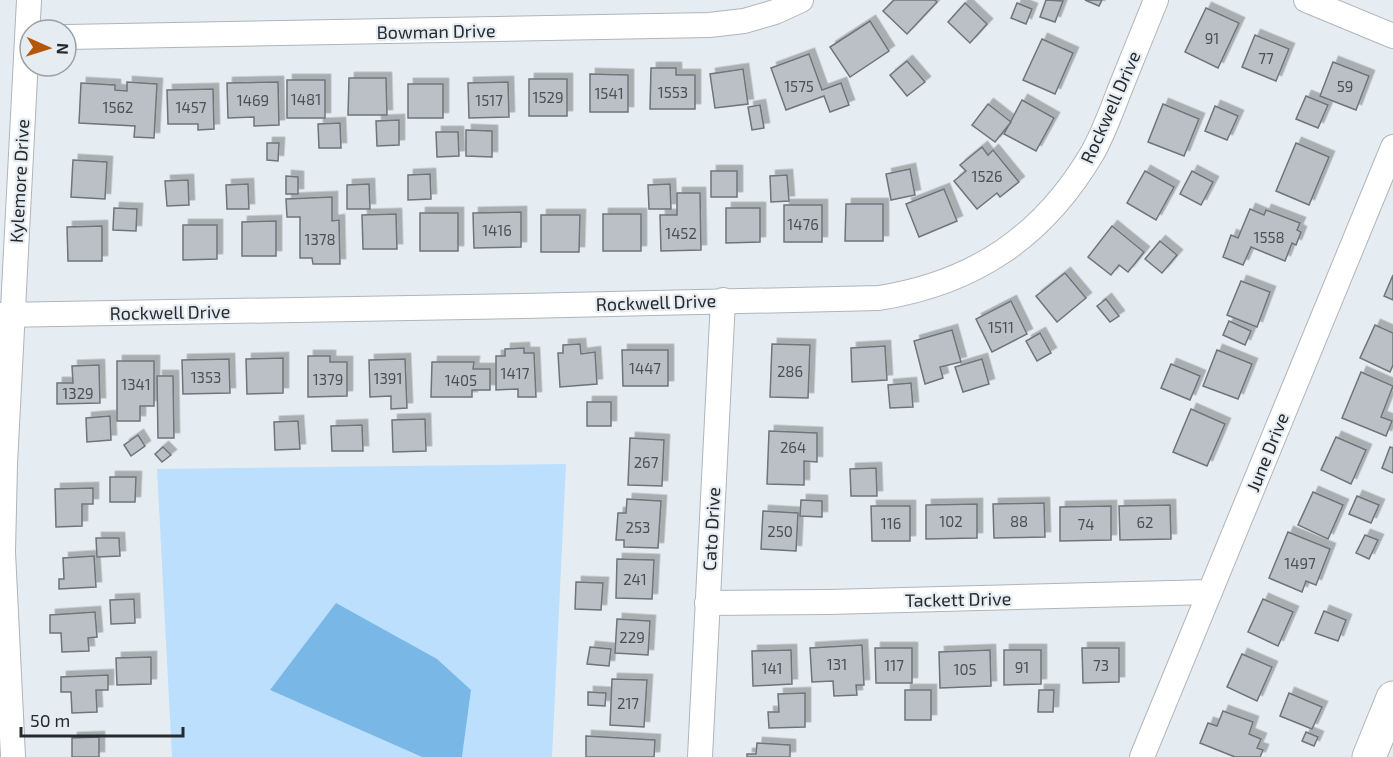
<svg xmlns="http://www.w3.org/2000/svg" width="1393" height="757" viewBox="0 0 1393 757" font-family="'Exo 2',sans-serif">
<style>
.green{fill:#bbdffd}
.water{fill:#79b7e6}
.building{fill:#bac0c5;stroke:#6f7479;stroke-width:1.5;filter:url(#shadow)}
.lines{fill:none;stroke-linecap:round;stroke-linejoin:round}
.street-casing{stroke:#afb5ba;stroke-width:26}
.primary-casing{stroke:#afb5ba;stroke-width:35}
.street{stroke:#fff;stroke-width:24}
.primary{stroke:#fff;stroke-width:33}
.labels{text-anchor:middle;dominant-baseline:central;stroke-width:4.5;stroke-linejoin:round;paint-order:stroke}
.number-label{font-size:15px;fill:#4c5052}
.street-label{font-size:18px;fill:#272a2c;stroke:#e6edf2}
</style>
<defs>
<filter id="shadow"><feDropShadow dx="5.5" dy="-5.5" stdDeviation="0" flood-color="#0004"/></filter>
</defs>
<rect width="100%" height="100%" fill="#e6edf2"/>
<path class="green" d="M 566,464 L 552,757 L 462,757 L 471,690 L 270,690 L 422,757 L 172,757 L 157,469 Z"/>
<path class="water" d="M 336,603 L 437,659 L 471,690 L 462,757 L 422,757 L 270,690 Z"/>
<g class="building">
<path d="M 894,0 L 935,0 L 937,2 L 907,34 L 883,11 Z"/>
<path d="M 1046,0 L 1063,1 L 1055,22 L 1040,17 Z"/>
<path d="M 1085,0 L 1102,0 L 1099,6 Z"/>
<path d="M 965,3 L 987,24 L 970,43 L 948,22 Z"/>
<path d="M 1017,3 L 1032,9 L 1026,24 L 1011,18 Z"/>
<path d="M 1206,8 L 1239,23 L 1218,68 L 1185,52 Z"/>
<path d="M 870,21 L 889,51 L 850,77 L 830,47 Z"/>
<path d="M 1255,35 L 1289,49 L 1276,81 L 1242,67 Z"/>
<path d="M 1042,39 L 1073,53 L 1055,94 L 1023,80 Z"/>
<path d="M 809,54 L 822,90 L 841,83 L 849,105 L 830,112 L 824,96 L 786,110 L 771,68 Z"/>
<path d="M 907,61 L 925,82 L 907,96 L 890,75 Z"/>
<path d="M 1333,62 L 1369,76 L 1356,110 L 1320,96 Z"/>
<path d="M 651,68 L 676,68 L 676,75 L 695,75 L 695,109 L 650,109 Z"/>
<path d="M 743,69 L 748,104 L 715,108 L 710,74 Z"/>
<path d="M 590,74 L 628,75 L 628,112 L 590,112 Z"/>
<path d="M 349,78 L 386,78 L 387,115 L 348,115 Z"/>
<rect x="529" y="79" width="38" height="37"/>
<rect x="287" y="80" width="38" height="38"/>
<path d="M 127,82 L 157,84 L 154,138 L 134,137 L 135,126 L 79,123 L 81,83 L 115,85 L 115,90 L 127,91 Z"/>
<path d="M 278,82 L 279,125 L 254,126 L 254,117 L 228,118 L 227,83 Z"/>
<path d="M 508,82 L 509,117 L 469,118 L 468,83 Z"/>
<rect x="408" y="84" width="35" height="34"/>
<path d="M 213,89 L 214,129 L 198,130 L 198,124 L 168,124 L 167,90 Z"/>
<path d="M 1306,96 L 1328,105 L 1318,128 L 1296,119 Z"/>
<path d="M 1022,100 L 1054,118 L 1036,151 L 1004,134 Z"/>
<path d="M 988,104 L 1011,122 L 995,142 L 972,125 Z"/>
<path d="M 1163,104 L 1199,119 L 1184,156 L 1148,142 Z"/>
<path d="M 760,105 L 764,128 L 752,130 L 748,107 Z"/>
<path d="M 1215,106 L 1238,116 L 1227,140 L 1205,131 Z"/>
<path d="M 399,120 L 399,145 L 377,146 L 376,121 Z"/>
<path d="M 340,123 L 341,148 L 319,148 L 318,124 Z"/>
<path d="M 466,130 L 492,131 L 492,157 L 466,156 Z"/>
<path d="M 436,132 L 458,132 L 459,156 L 437,157 Z"/>
<path d="M 267,143 L 279,143 L 278,161 L 267,160 Z"/>
<path d="M 1296,143 L 1329,157 L 1309,205 L 1276,191 Z"/>
<path d="M 982,147 L 988,155 L 993,150 L 1019,182 L 1000,197 L 997,193 L 977,209 L 954,181 L 966,171 L 960,165 Z"/>
<path d="M 73,160 L 107,162 L 105,199 L 71,197 Z"/>
<path d="M 910,169 L 915,195 L 891,200 L 886,174 Z"/>
<rect x="711" y="171" width="26" height="26"/>
<path d="M 1145,171 L 1174,187 L 1156,220 L 1127,203 Z"/>
<path d="M 1192,171 L 1213,182 L 1201,205 L 1180,194 Z"/>
<path d="M 430,174 L 431,199 L 408,200 L 408,175 Z"/>
<path d="M 787,175 L 789,201 L 771,202 L 770,176 Z"/>
<path d="M 286,176 L 298,177 L 298,194 L 286,194 Z"/>
<path d="M 188,180 L 189,205 L 167,206 L 165,181 Z"/>
<path d="M 248,184 L 249,209 L 227,209 L 226,185 Z"/>
<path d="M 369,184 L 370,209 L 347,209 L 347,185 Z"/>
<path d="M 670,184 L 671,209 L 649,209 L 648,185 Z"/>
<path d="M 944,189 L 957,221 L 919,237 L 906,204 Z"/>
<path d="M 677,193 L 700,193 L 701,250 L 661,251 L 660,215 L 677,215 Z"/>
<path d="M 332,197 L 332,221 L 339,220 L 340,264 L 313,264 L 312,258 L 300,258 L 300,217 L 287,217 L 286,199 Z"/>
<path d="M 846,204 L 883,204 L 883,241 L 845,241 Z"/>
<rect x="784" y="205" width="38" height="37"/>
<path d="M 114,208 L 137,209 L 136,231 L 113,230 Z"/>
<path d="M 726,208 L 760,208 L 760,242 L 726,243 Z"/>
<path d="M 1250,209 L 1264,215 L 1266,210 L 1300,223 L 1297,230 L 1301,232 L 1296,245 L 1292,243 L 1285,261 L 1251,247 L 1243,265 L 1223,257 L 1231,235 L 1238,238 Z"/>
<path d="M 521,212 L 521,247 L 474,248 L 473,213 Z"/>
<rect x="420" y="213" width="38" height="38"/>
<path d="M 396,214 L 397,249 L 363,249 L 362,215 Z"/>
<rect x="603" y="214" width="38" height="37"/>
<path d="M 541,215 L 580,215 L 579,252 L 541,252 Z"/>
<path d="M 276,221 L 276,256 L 242,256 L 242,222 Z"/>
<path d="M 183,225 L 217,225 L 217,259 L 183,260 Z"/>
<path d="M 102,226 L 102,261 L 68,261 L 67,227 Z"/>
<path d="M 1112,226 L 1144,252 L 1128,272 L 1119,265 L 1111,275 L 1088,257 Z"/>
<path d="M 1160,241 L 1177,255 L 1162,273 L 1145,259 Z"/>
<path d="M 1065,273 L 1086,298 L 1057,322 L 1036,296 Z"/>
<path d="M 1393,275 L 1393,300 L 1384,296 Z"/>
<path d="M 1241,281 L 1270,292 L 1257,327 L 1227,315 Z"/>
<path d="M 1106,299 L 1119,316 L 1110,322 L 1097,306 Z"/>
<path d="M 1011,301 L 1027,334 L 992,352 L 976,319 Z"/>
<path d="M 1229,321 L 1251,331 L 1245,345 L 1223,335 Z"/>
<path d="M 1375,325 L 1393,333 L 1393,365 L 1390,372 L 1360,358 Z"/>
<path d="M 952,330 L 961,362 L 940,367 L 943,378 L 925,384 L 914,341 Z"/>
<path d="M 1040,333 L 1051,353 L 1037,361 L 1026,341 Z"/>
<path d="M 580,344 L 581,354 L 595,352 L 597,384 L 560,387 L 558,353 L 563,353 L 563,345 Z"/>
<path d="M 772,344 L 810,345 L 808,398 L 770,397 Z"/>
<path d="M 885,346 L 887,380 L 852,382 L 851,348 Z"/>
<path d="M 524,348 L 524,353 L 534,353 L 536,397 L 518,397 L 518,389 L 496,390 L 496,356 L 505,356 L 505,349 Z"/>
<path d="M 622,350 L 668,350 L 668,386 L 623,386 Z"/>
<path d="M 1217,350 L 1252,364 L 1238,399 L 1203,386 Z"/>
<path d="M 308,356 L 330,356 L 330,362 L 347,362 L 347,396 L 308,397 Z"/>
<path d="M 283,358 L 283,393 L 247,394 L 246,359 Z"/>
<path d="M 229,359 L 230,393 L 183,394 L 182,360 Z"/>
<path d="M 405,359 L 407,408 L 391,409 L 391,396 L 370,397 L 369,360 Z"/>
<path d="M 982,359 L 989,384 L 963,392 L 955,367 Z"/>
<path d="M 117,361 L 154,361 L 154,406 L 140,406 L 140,421 L 117,421 Z"/>
<path d="M 432,362 L 474,362 L 473,369 L 490,369 L 490,390 L 472,390 L 472,397 L 431,397 Z"/>
<path d="M 1171,364 L 1200,376 L 1190,400 L 1161,388 Z"/>
<path d="M 99,365 L 100,403 L 57,404 L 57,383 L 73,383 L 72,366 Z"/>
<path d="M 1361,372 L 1393,386 L 1381,417 L 1392,421 L 1386,436 L 1342,418 Z"/>
<path d="M 157,376 L 173,376 L 174,438 L 158,438 Z"/>
<path d="M 911,383 L 913,407 L 890,408 L 888,385 Z"/>
<rect x="587" y="402" width="24" height="24"/>
<path d="M 1191,409 L 1225,424 L 1207,466 L 1173,452 Z"/>
<path d="M 110,416 L 111,440 L 87,442 L 86,418 Z"/>
<path d="M 425,419 L 426,451 L 393,452 L 392,420 Z"/>
<path d="M 298,421 L 300,449 L 275,450 L 274,422 Z"/>
<path d="M 362,425 L 363,451 L 332,451 L 331,426 Z"/>
<path d="M 769,431 L 817,433 L 817,462 L 804,461 L 804,485 L 767,484 Z"/>
<path d="M 138,435 L 145,446 L 131,456 L 124,445 Z"/>
<path d="M 1336,437 L 1366,450 L 1351,484 L 1321,470 Z"/>
<path d="M 630,438 L 664,440 L 662,486 L 628,485 Z"/>
<path d="M 163,447 L 171,455 L 162,462 L 155,454 Z"/>
<path d="M 1390,447 L 1393,448 L 1393,473 L 1382,468 Z"/>
<path d="M 876,468 L 877,496 L 851,496 L 850,469 Z"/>
<path d="M 110,477 L 136,477 L 135,502 L 110,502 Z"/>
<path d="M 93,488 L 93,504 L 82,504 L 82,526 L 56,527 L 55,489 Z"/>
<path d="M 1313,492 L 1343,505 L 1328,539 L 1298,525 Z"/>
<path d="M 1357,496 L 1379,505 L 1371,523 L 1349,514 Z"/>
<path d="M 627,499 L 661,501 L 658,548 L 624,547 L 624,540 L 616,540 L 618,513 L 626,513 Z"/>
<path d="M 801,500 L 822,501 L 822,517 L 800,516 Z"/>
<path d="M 1044,503 L 1045,537 L 994,538 L 993,504 Z"/>
<path d="M 977,504 L 977,538 L 926,539 L 926,505 Z"/>
<path d="M 1170,505 L 1171,539 L 1120,540 L 1119,506 Z"/>
<path d="M 871,506 L 910,506 L 910,541 L 872,541 Z"/>
<path d="M 1111,506 L 1111,540 L 1060,541 L 1060,507 Z"/>
<path d="M 763,511 L 798,513 L 796,551 L 761,549 Z"/>
<path d="M 1288,532 L 1330,549 L 1316,585 L 1306,581 L 1302,592 L 1269,578 Z"/>
<path d="M 1365,535 L 1378,540 L 1369,559 L 1356,553 Z"/>
<path d="M 96,538 L 119,538 L 120,556 L 97,557 Z"/>
<path d="M 94,556 L 96,587 L 59,589 L 59,579 L 64,579 L 63,558 Z"/>
<path d="M 617,559 L 654,560 L 652,599 L 616,598 Z"/>
<path d="M 576,582 L 603,583 L 601,610 L 575,609 Z"/>
<path d="M 134,599 L 135,623 L 111,624 L 110,600 Z"/>
<path d="M 1263,599 L 1293,612 L 1278,646 L 1248,632 Z"/>
<path d="M 1324,611 L 1346,620 L 1338,641 L 1315,633 Z"/>
<path d="M 95,612 L 97,637 L 88,638 L 89,651 L 62,652 L 61,633 L 50,633 L 50,615 Z"/>
<path d="M 617,619 L 650,621 L 648,655 L 615,653 Z"/>
<path d="M 862,645 L 864,685 L 856,685 L 857,695 L 834,696 L 833,681 L 812,682 L 810,648 Z"/>
<path d="M 590,647 L 611,649 L 609,666 L 587,664 Z"/>
<path d="M 875,648 L 912,648 L 912,683 L 876,683 Z"/>
<path d="M 1082,648 L 1119,648 L 1119,682 L 1083,683 Z"/>
<path d="M 791,650 L 792,684 L 753,686 L 752,651 Z"/>
<path d="M 990,650 L 991,686 L 940,688 L 939,652 Z"/>
<path d="M 1004,650 L 1041,650 L 1041,684 L 1004,685 Z"/>
<path d="M 1242,654 L 1272,667 L 1257,701 L 1227,687 Z"/>
<path d="M 151,657 L 151,684 L 117,685 L 116,658 Z"/>
<path d="M 108,675 L 108,690 L 96,690 L 97,712 L 72,713 L 71,692 L 61,692 L 61,677 Z"/>
<path d="M 612,679 L 647,680 L 644,727 L 610,725 Z"/>
<rect x="905" y="690" width="26" height="30"/>
<path d="M 1039,690 L 1054,690 L 1053,712 L 1038,712 Z"/>
<path d="M 588,692 L 606,693 L 605,706 L 588,705 Z"/>
<path d="M 805,693 L 805,727 L 769,728 L 768,712 L 779,712 L 778,694 Z"/>
<path d="M 1289,693 L 1322,707 L 1312,729 L 1280,716 Z"/>
<path d="M 1223,711 L 1253,722 L 1249,734 L 1261,739 L 1257,748 L 1263,750 L 1260,757 L 1235,757 L 1200,743 L 1208,723 L 1217,726 Z"/>
<path d="M 1306,732 L 1318,737 L 1314,746 L 1302,741 Z"/>
<path d="M 586,736 L 655,740 L 654,757 L 586,757 Z"/>
<path d="M 99,737 L 99,757 L 72,757 L 72,738 Z"/>
<path d="M 757,743 L 790,745 L 790,757 L 747,757 L 747,754 L 756,754 Z"/>
</g>
<g class="lines">
<defs>
<g id="street">
<path d="M 1306,0 L 1393,36"/>
<path d="M 66,37 L 709,25 L 744,21 L 775,12 L 801,0"/>
<path d="M 0,315 L 523,306 L 879,298 C 975,283 1044,236 1093,152 C 1104,132 1112,110 1120,89 C 1132,59 1144,30 1156,0"/>
<path d="M 707,603 L 828,602 L 1210,592"/>
<path d="M 13,757 L 3,552 L 5,464 L 29,0"/>
<path d="M 700,757 L 723,300"/>
<path d="M 1142,757 L 1393,147"/>
</g>
<path id="primary" d="M 1369,757 L 1393,698"/>
</defs>
<use href="#street" class="street-casing"/>
<use href="#primary" class="primary-casing"/>
<use href="#street" class="street"/>
<use href="#primary" class="primary"/>
</g>
<g class="labels">
<g class="number-label">
<text x="1212" y="38">91</text>
<text x="1266" y="58">77</text>
<text x="799" y="86">1575</text>
<text x="1345" y="86">59</text>
<text x="673" y="92">1553</text>
<text x="609" y="93">1541</text>
<text x="548" y="97">1529</text>
<text x="306" y="99">1481</text>
<text x="253" y="100">1469</text>
<text x="489" y="100">1517</text>
<text x="118" y="107">1562</text>
<text x="191" y="107">1457</text>
<text x="987" y="176">1526</text>
<text x="803" y="224">1476</text>
<text x="497" y="230">1416</text>
<text x="681" y="233">1452</text>
<text x="1269" y="237">1558</text>
<text x="320" y="239">1378</text>
<text x="1001" y="327">1511</text>
<text x="645" y="368">1447</text>
<text x="790" y="371">286</text>
<text x="515" y="373">1417</text>
<text x="206" y="377">1353</text>
<text x="388" y="378">1391</text>
<text x="328" y="379">1379</text>
<text x="461" y="380">1405</text>
<text x="136" y="384">1341</text>
<text x="78" y="393">1329</text>
<text x="793" y="447">264</text>
<text x="646" y="462">267</text>
<text x="951" y="521">102</text>
<text x="1019" y="521">88</text>
<text x="1145" y="522">62</text>
<text x="891" y="523">116</text>
<text x="1086" y="524">74</text>
<text x="638" y="527">253</text>
<text x="780" y="531">250</text>
<text x="1300" y="563">1497</text>
<text x="635" y="579">241</text>
<text x="632" y="637">229</text>
<text x="837" y="664">131</text>
<text x="894" y="665">117</text>
<text x="1101" y="665">73</text>
<text x="1022" y="667">91</text>
<text x="772" y="668">141</text>
<text x="965" y="669">105</text>
<text x="628" y="703">217</text>
</g>
<g class="street-label">
<text transform="translate(436 31) rotate(-1)">Bowman Drive</text>
<text transform="translate(1110 107) rotate(-66)">Rockwell Drive</text>
<text transform="translate(19 181) rotate(-87)">Kylemore Drive</text>
<text transform="translate(656 302) rotate(-2)">Rockwell Drive</text>
<text transform="translate(170 312) rotate(-1)">Rockwell Drive</text>
<text transform="translate(1267 452) rotate(-68)">June Drive</text>
<text transform="translate(711 529) rotate(-87)">Cato Drive</text>
<text transform="translate(958 599) rotate(-1)">Tackett Drive</text>
</g>
</g>
<g transform="translate(48 48) rotate(93)"><circle r="28" fill="#e6edf2" stroke="#9a9fa3" stroke-width="1.5"/>
<path d="M0-4.5L10 22L0 15L-10 22Z" fill="#b55708"/>
<text y="-9" font-size="16" font-weight="bold" text-anchor="middle" fill="#272a2c">N</text>
</g>
<path d="M21 727v9h162v-9" fill="none" stroke="#272a2c" stroke-width="3"/>
<text x="30" y="727" font-size="18" fill="#272a2c" stroke="#e6edf2" stroke-width="4.5" paint-order="stroke">50 m</text>
</svg>
